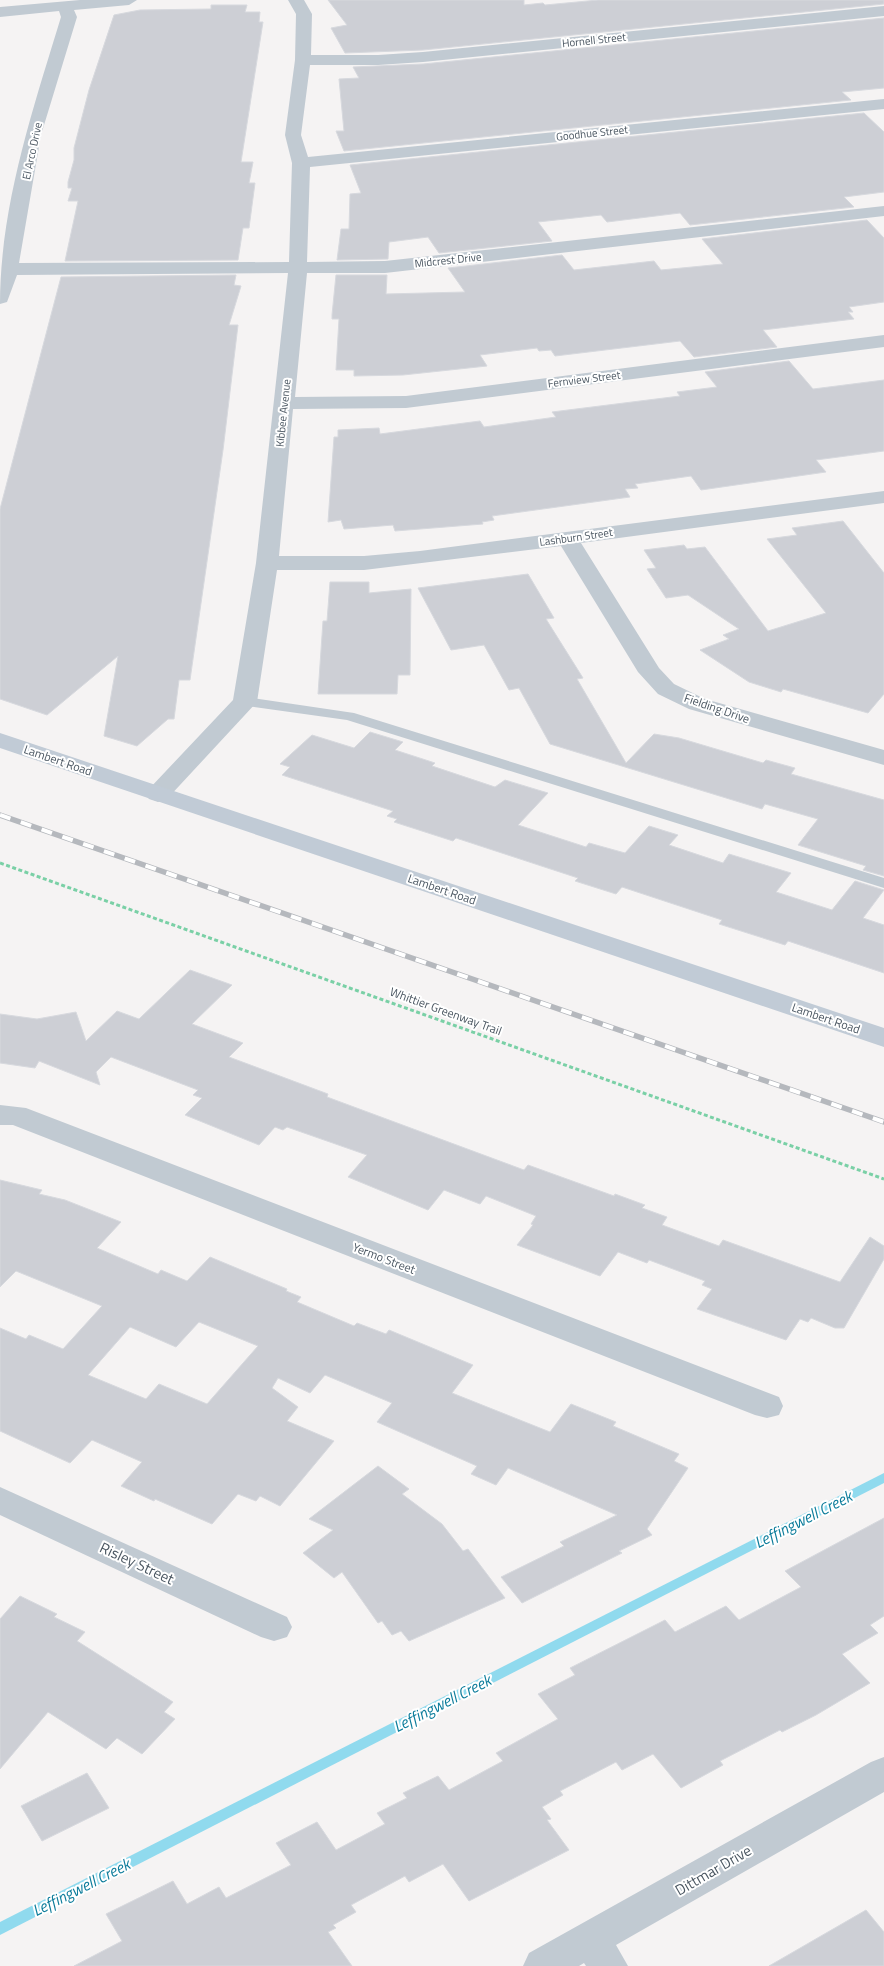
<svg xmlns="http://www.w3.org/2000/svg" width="884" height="1966" viewBox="0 0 884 1966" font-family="'Titillium Web',sans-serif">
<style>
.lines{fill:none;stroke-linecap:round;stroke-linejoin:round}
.stream{fill:#90daee;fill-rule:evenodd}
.building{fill:#cdcfd5;stroke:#d7d9de;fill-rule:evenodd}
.path{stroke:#7ad0a6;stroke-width:3;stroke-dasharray:4 2.5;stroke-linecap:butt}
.lane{fill:#c1cad2;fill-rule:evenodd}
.street{fill:#c1cad2;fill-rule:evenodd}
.secondary{fill:#c1cbd6;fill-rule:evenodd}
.rail-casing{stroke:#b5b8bd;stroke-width:5.5}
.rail{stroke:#fff;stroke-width:4;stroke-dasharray:11;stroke-linecap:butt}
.labels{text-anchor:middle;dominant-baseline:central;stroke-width:4;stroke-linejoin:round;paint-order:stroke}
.far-street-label{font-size:11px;fill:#4a5661;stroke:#fff}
.street-label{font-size:12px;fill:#4a5661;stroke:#fff}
.near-street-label{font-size:15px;fill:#4a5661;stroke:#fff}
.near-water-label{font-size:16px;font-style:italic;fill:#0c7c9b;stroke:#fff}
</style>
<rect width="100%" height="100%" fill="#f5f3f3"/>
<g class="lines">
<path class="stream" d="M 884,1473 L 884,1483 L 0,1935 L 0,1922 Z"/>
</g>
<g class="building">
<path d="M 328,0 L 524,0 L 524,5 L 543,3 L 545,5 L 598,0 L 884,0 L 884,4 L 423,50 L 345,53 L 331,28 L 347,25 Z"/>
<path d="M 211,5 L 247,5 L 245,12 L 260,12 L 259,22 L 263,22 L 241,162 L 253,162 L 249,183 L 255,183 L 249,228 L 243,228 L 238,260 L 65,261 L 78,201 L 68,201 L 72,188 L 68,188 L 68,182 L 74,160 L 74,148 L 89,90 L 114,15 L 140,10 L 211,9 Z"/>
<path d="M 884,18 L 884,88 L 842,92 L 851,100 L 344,151 L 336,131 L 344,131 L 339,79 L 359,78 L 353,67 L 423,64 Z"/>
<path d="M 864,113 L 884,132 L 884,192 L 844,197 L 854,207 L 690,225 L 680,213 L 607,222 L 601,215 L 538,222 L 552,241 L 439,253 L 428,237 L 389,242 L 388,259 L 337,260 L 341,229 L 349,229 L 350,194 L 361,193 L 350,165 Z"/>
<path d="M 867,220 L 884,238 L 884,302 L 849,307 L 853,312 L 848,312 L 854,319 L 763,330 L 777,347 L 694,357 L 680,341 L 555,356 L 551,350 L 539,351 L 537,348 L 480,355 L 487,366 L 403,375 L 354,376 L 354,370 L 336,370 L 339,319 L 332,319 L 332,315 L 336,275 L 387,275 L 386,294 L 465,292 L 448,268 L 562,255 L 574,270 L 654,261 L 661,270 L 723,264 L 702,239 Z"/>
<path d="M 236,275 L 234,285 L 241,286 L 229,325 L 238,325 L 223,450 L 190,680 L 179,680 L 174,719 L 168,719 L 137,746 L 104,736 L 118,656 L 47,715 L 0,699 L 0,509 L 61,277 Z"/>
<path d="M 789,361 L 813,389 L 884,380 L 884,451 L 816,460 L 826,472 L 701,490 L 691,476 L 635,484 L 638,488 L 625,489 L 630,497 L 492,516 L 494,520 L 482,522 L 483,524 L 395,531 L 393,525 L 344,529 L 341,520 L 328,522 L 334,437 L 338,437 L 338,430 L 379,428 L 380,434 L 480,421 L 484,427 L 556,417 L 552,412 L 680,396 L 677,392 L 717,387 L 705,372 Z"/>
<path d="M 843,521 L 884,573 L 884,694 L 868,713 L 783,689 L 781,692 L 749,682 L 700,650 L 729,639 L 723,635 L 739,629 L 688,595 L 666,598 L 647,569 L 656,568 L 644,550 L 684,545 L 687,549 L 705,547 L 768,631 L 826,613 L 767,539 L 797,535 L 792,528 Z"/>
<path d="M 528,574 L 554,618 L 546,619 L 583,678 L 577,679 L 626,763 L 654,734 L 679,738 L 763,763 L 766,760 L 795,768 L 791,774 L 884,800 L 884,876 L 863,870 L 866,866 L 798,845 L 818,819 L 765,804 L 762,809 L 550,744 L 519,688 L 509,690 L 484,645 L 451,650 L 418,588 Z"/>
<path d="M 330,582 L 369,582 L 369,593 L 411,589 L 410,675 L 398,675 L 397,694 L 318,694 L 323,621 L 327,621 Z"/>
<path d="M 370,732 L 403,742 L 395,750 L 435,763 L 432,766 L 495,787 L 505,780 L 548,793 L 518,825 L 586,847 L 589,843 L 625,853 L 649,826 L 678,835 L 669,845 L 723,863 L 729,854 L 791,873 L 776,892 L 832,910 L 855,881 L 884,890 L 863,918 L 884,925 L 884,973 L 788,941 L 785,945 L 719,924 L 722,920 L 622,887 L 616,894 L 575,881 L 578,878 L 456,838 L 453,841 L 394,822 L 397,819 L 387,816 L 393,811 L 282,775 L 290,767 L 280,764 L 312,735 L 354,748 Z"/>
<path d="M 190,970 L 232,985 L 192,1024 L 243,1043 L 229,1057 L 328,1094 L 327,1097 L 524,1170 L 528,1165 L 614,1196 L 615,1194 L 645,1205 L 642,1208 L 667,1217 L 662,1225 L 719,1246 L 723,1240 L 840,1282 L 870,1237 L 884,1246 L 884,1259 L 844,1328 L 835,1328 L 811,1318 L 808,1322 L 800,1319 L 786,1340 L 697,1309 L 712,1289 L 702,1285 L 705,1281 L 649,1260 L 647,1263 L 618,1252 L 600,1276 L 517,1245 L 533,1225 L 531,1224 L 536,1216 L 486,1196 L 480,1204 L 444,1190 L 428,1210 L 348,1177 L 367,1155 L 287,1127 L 283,1130 L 275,1127 L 259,1145 L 185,1115 L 202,1098 L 193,1095 L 198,1090 L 111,1057 L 96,1072 L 100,1085 L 39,1061 L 35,1068 L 0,1063 L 0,1014 L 37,1019 L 76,1012 L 86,1041 L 117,1011 L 139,1019 Z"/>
<path d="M 0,1180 L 42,1190 L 39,1194 L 65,1200 L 121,1222 L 97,1248 L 158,1274 L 161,1270 L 187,1281 L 210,1257 L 287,1289 L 286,1291 L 301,1297 L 297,1302 L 354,1326 L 357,1323 L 386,1334 L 389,1330 L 473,1365 L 452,1393 L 550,1432 L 571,1404 L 616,1422 L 613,1426 L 679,1454 L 674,1461 L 688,1468 L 647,1529 L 652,1535 L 619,1551 L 622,1553 L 522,1603 L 501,1577 L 564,1546 L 560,1542 L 617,1515 L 508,1468 L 496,1485 L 471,1474 L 477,1466 L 377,1422 L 392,1403 L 325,1375 L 310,1393 L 278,1378 L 272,1388 L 298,1407 L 287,1421 L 334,1441 L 280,1506 L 260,1496 L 256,1501 L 238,1494 L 212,1524 L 155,1499 L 154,1501 L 121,1486 L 142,1462 L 92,1440 L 70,1463 L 0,1431 L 0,1328 L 26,1339 L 29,1335 L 63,1349 L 102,1306 L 16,1271 L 0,1287 ZM 199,1322 L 258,1346 L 207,1404 L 159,1384 L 146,1399 L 88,1375 L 130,1327 L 176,1347 Z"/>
<path d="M 378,1466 L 409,1489 L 402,1494 L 442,1524 L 463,1551 L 468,1549 L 505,1598 L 409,1641 L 401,1631 L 392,1635 L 382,1621 L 378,1623 L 342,1572 L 334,1578 L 303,1553 L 333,1530 L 309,1519 Z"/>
<path d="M 884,1518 L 884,1616 L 870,1625 L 878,1633 L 842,1654 L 870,1683 L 816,1715 L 782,1732 L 780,1730 L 720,1761 L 723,1765 L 681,1788 L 653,1754 L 622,1770 L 616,1762 L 560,1791 L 563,1795 L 542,1807 L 551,1819 L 547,1820 L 569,1850 L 469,1901 L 443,1864 L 409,1882 L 405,1876 L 351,1905 L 356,1912 L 333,1925 L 336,1928 L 328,1932 L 352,1966 L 74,1966 L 122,1941 L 106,1914 L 173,1881 L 187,1904 L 219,1887 L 226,1898 L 291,1865 L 276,1843 L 317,1822 L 336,1850 L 385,1824 L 377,1813 L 407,1798 L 403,1793 L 438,1776 L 449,1790 L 503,1761 L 496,1753 L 558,1719 L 538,1694 L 575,1675 L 570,1668 L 665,1620 L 675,1632 L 726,1606 L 739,1620 L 801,1587 L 785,1571 Z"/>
<path d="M 20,1596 L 57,1614 L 54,1617 L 85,1632 L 77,1641 L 173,1702 L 164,1712 L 175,1719 L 142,1754 L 117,1738 L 106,1749 L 48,1712 L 0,1769 L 0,1619 Z"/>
<path d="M 87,1773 L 109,1808 L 42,1841 L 21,1806 Z"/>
<path d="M 866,1910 L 884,1932 L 884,1966 L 769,1966 Z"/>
</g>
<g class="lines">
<path class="path" d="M 0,863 L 884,1179"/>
<path class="lane" d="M 245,697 L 354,713 L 884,878 L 884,888 L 347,720 L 240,705 L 237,702 L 240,699 Z"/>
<g class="street">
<path d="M 80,0 L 137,0 L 129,5 L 74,10 L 77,17 L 41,135 L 19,263 L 289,262 L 292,163 L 285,135 L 295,60 L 296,14 L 288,0 L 304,0 L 312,14 L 311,55 L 378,55 L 423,52 L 884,6 L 884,16 L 423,62 L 378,65 L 310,65 L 301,135 L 308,157 L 884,99 L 884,109 L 310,167 L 307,262 L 385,261 L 884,206 L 884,216 L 385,273 L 307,273 L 295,397 L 406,396 L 884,335 L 884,347 L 406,408 L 293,409 L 279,556 L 364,556 L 420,551 L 884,491 L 884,503 L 581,543 L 659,668 L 674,684 L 705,699 L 884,750 L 884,765 L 689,709 L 658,694 L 638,672 L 561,546 L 364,570 L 277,570 L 257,702 L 167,799 L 158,802 L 149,799 L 145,794 L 149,789 L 233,700 L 256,563 L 288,273 L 17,275 L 7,302 L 0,304 C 0,206 33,109 61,17 L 59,11 L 0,17 L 0,7 Z"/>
<path d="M 0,1105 L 26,1108 L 779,1397 L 783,1406 L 779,1415 L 767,1418 L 755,1415 L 13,1125 L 0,1125 Z"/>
<path d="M 0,1487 L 287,1617 L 292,1627 L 287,1637 L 274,1641 L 261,1637 L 0,1515 Z"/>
<path d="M 884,1757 L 884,1792 L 616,1945 L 628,1966 L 586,1966 L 584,1963 L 579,1966 L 523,1966 L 529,1953 L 871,1762 Z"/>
</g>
<path class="secondary" d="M 0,733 L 884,1028 L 884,1047 L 0,748 Z"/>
<defs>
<path id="rail" d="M 0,815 L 884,1122"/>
</defs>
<use href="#rail" class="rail-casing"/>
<use href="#rail" class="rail"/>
</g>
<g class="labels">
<g class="far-street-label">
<text transform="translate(594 40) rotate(-6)">Hornell Street</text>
<text transform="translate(592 133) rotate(-6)">Goodhue Street</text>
<text transform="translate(32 151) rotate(-78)">El Arco Drive</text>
<text transform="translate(448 260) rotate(-6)">Midcrest Drive</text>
<text transform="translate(584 379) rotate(-7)">Fernview Street</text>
<text transform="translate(283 413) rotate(-84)">Kibbee Avenue</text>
<text transform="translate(576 537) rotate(-8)">Lashburn Street</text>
</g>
<g class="street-label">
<text transform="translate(717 708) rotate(19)">Fielding Drive</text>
<text transform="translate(58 760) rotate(19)">Lambert Road</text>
<text transform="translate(442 889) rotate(19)">Lambert Road</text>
<text transform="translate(446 1011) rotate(20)">Whittier Greenway Trail</text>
<text transform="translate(826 1018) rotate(19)">Lambert Road</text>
<text transform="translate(384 1258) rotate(21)">Yermo Street</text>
</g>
<g class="near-street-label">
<text transform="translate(137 1563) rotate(25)">Risley Street</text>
<text transform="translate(713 1870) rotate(-30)">Dittmar Drive</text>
</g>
<g class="near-water-label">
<text transform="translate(803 1519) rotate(-27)">Leffingwell Creek</text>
<text transform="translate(442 1703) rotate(-27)">Leffingwell Creek</text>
<text transform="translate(81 1887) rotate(-27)">Leffingwell Creek</text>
</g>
</g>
</svg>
